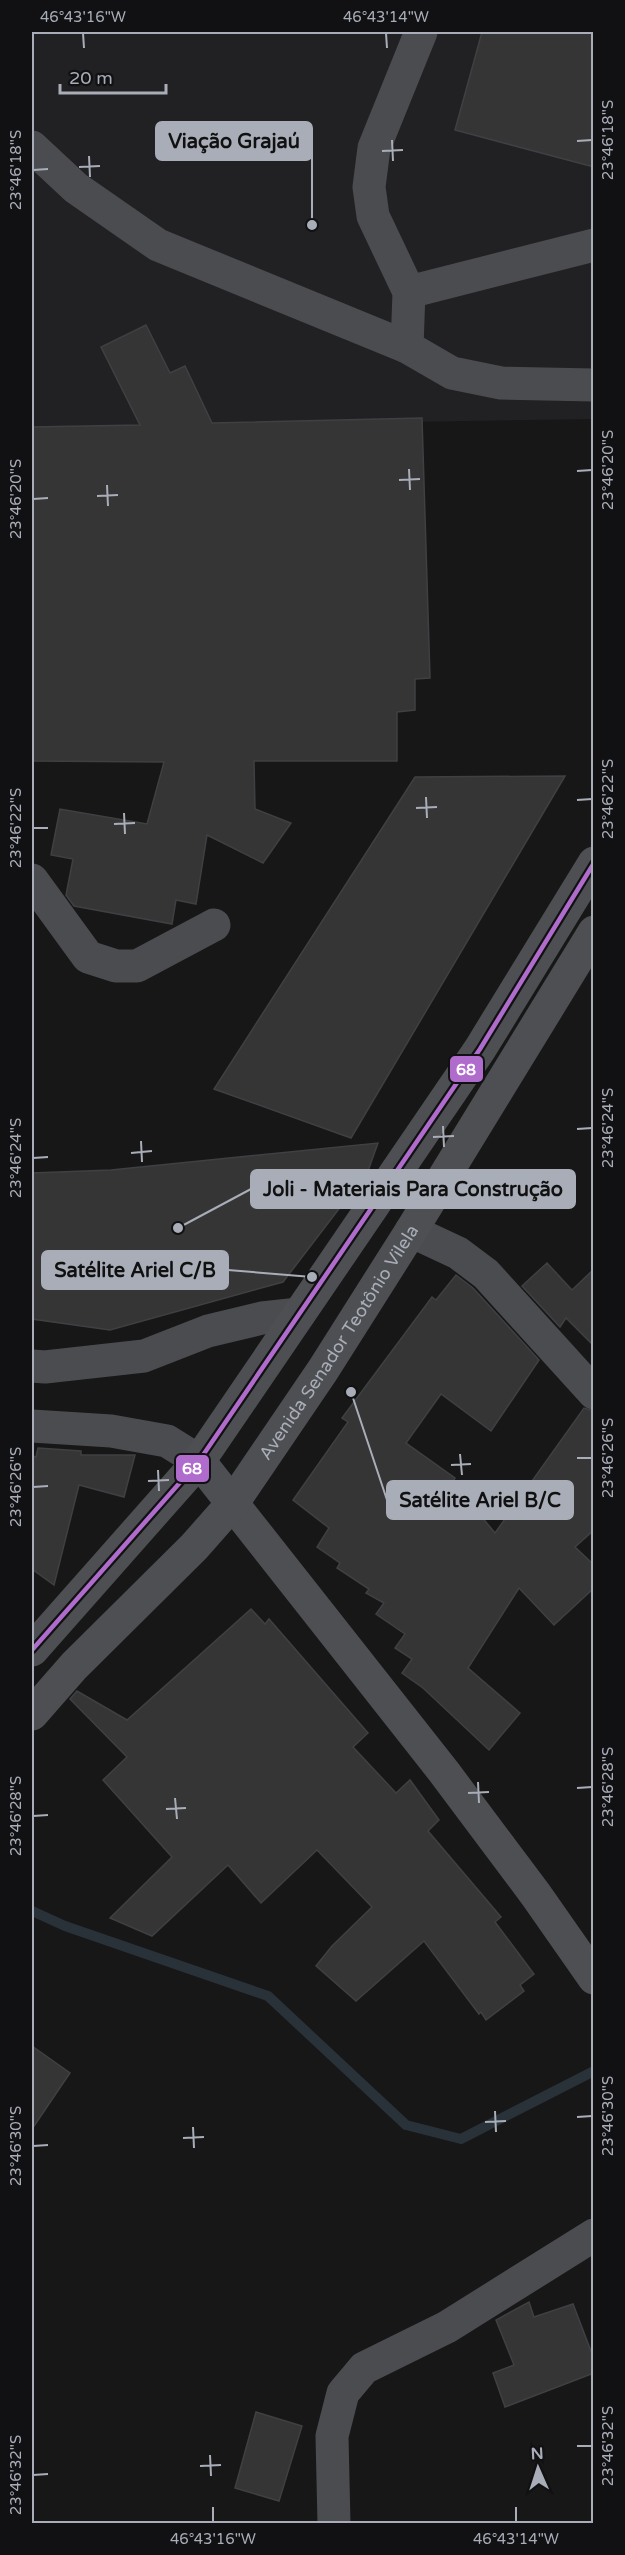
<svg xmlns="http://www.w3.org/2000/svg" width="625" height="2555" viewBox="0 0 625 2555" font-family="'Varela Round',sans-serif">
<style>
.built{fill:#212123}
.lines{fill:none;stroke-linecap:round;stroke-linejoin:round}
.stream{stroke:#2a3239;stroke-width:10}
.building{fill:#353536;stroke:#3f4043;stroke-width:1.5}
.minor{stroke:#4b4c50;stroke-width:33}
.major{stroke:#4d4f52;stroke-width:33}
.bus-1-casing{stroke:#111113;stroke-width:9}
.bus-1{stroke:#b06ccc;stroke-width:4.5}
.ticks{fill:none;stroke:#a8adb8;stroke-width:2}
.labels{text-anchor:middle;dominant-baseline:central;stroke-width:5;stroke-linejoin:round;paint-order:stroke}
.street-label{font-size:18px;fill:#a8adb8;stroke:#111113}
.leader{fill:none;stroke:#a8adb8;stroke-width:2}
.callout-dot{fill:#a8adb8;stroke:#111113;stroke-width:2}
.callout{fill:#a8adb8;stroke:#a8adb8;stroke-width:2}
.callout-label{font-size:20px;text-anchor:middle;font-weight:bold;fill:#111}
.line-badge{stroke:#111113;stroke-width:2}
.badge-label{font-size:16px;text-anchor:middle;font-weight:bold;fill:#fff}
.neatline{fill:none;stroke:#a8adb8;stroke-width:2}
.ticks-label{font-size:15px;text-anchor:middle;fill:#a8adb8}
</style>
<rect width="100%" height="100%" fill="#171717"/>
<path class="built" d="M 32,32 L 593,32 L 593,419 L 32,428 Z"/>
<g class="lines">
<path class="stream" d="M 32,1911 L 65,1926 L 268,1996 L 406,2125 L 461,2139 L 594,2071"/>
</g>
<g class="building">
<path d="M 482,32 L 594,32 L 594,167 L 455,130 Z"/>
<path d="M 146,325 L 170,373 L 185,366 L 212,423 L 422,418 L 430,678 L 415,679 L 415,710 L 397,712 L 397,761 L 254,761 L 255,809 L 291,823 L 263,863 L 207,835 L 196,904 L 176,900 L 172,924 L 74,906 L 66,895 L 73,859 L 51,855 L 60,809 L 147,824 L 164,762 L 32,761 L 32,427 L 140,425 L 101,347 Z"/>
<path d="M 565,776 L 351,1138 L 214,1089 L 415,777 Z"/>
<path d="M 378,1143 L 368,1171 L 283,1282 L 110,1330 L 32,1319 L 32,1173 L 111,1170 Z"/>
<path d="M 547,1263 L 572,1290 L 594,1269 L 594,1346 L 566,1318 L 560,1327 L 522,1286 Z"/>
<path d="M 456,1275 L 473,1288 L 539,1360 L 491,1431 L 441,1394 L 406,1443 L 455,1478 L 453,1482 L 495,1533 L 584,1408 L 594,1411 L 594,1530 L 575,1547 L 594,1565 L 594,1588 L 554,1625 L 519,1588 L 468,1668 L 520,1713 L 489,1750 L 423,1688 L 402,1673 L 412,1659 L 395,1648 L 405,1634 L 376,1614 L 384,1603 L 366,1593 L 369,1589 L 337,1568 L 340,1563 L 317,1547 L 329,1528 L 293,1500 L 348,1422 L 342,1418 L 432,1297 L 436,1300 Z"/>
<path d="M 38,1448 L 81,1451 L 81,1455 L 135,1455 L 124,1497 L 79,1485 L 54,1585 L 32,1569 L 32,1456 L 36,1457 Z"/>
<path d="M 251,1609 L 265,1624 L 269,1619 L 368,1733 L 353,1747 L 396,1793 L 410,1780 L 439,1820 L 428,1831 L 501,1917 L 495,1922 L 534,1974 L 520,1985 L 524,1991 L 486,2020 L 481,2012 L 479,2014 L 424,1941 L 356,2001 L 316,1966 L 332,1946 L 372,1907 L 317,1850 L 261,1903 L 228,1865 L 152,1936 L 110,1918 L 172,1857 L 103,1780 L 127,1757 L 70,1699 L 77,1691 L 127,1720 Z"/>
<path d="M 32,2046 L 70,2073 L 32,2129 Z"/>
<path d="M 529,2302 L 534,2317 L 573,2304 L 594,2359 L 594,2373 L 505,2407 L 493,2373 L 514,2365 L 496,2320 Z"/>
<path d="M 256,2412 L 302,2426 L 279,2501 L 235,2488 Z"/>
</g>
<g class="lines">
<g class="minor">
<path d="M 32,147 L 76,188 L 158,245 L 407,347 L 452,373 L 501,383 L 594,385"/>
<path d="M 409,292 L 594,245"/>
<path d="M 407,347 L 409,292 L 373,216 L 369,187 L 374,148 L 421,32"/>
<path d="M 32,880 L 88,957 L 116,966 L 137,966 L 214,925"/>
<path d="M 411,1231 L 458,1253 L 486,1274 L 594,1393"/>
<path d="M 32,1366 L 45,1367 L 144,1356 L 208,1331 L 262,1318 L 299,1314"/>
<path d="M 32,1426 L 111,1431 L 167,1441 L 199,1461"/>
<path d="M 334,2524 L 332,2436 L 343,2393 L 364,2368 L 447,2327 L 594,2235"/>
</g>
<g class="major">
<path d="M 199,1461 L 444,1772 L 536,1895 L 594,1978"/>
<path d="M 32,1650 L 199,1461 L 480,1049 L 594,863"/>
<path id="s1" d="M 32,1714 L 74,1666 L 194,1547 L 232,1504 L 323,1370 L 411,1231 L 594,932"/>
</g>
<defs>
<path id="bus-1" d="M 32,1650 L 199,1461 L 480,1049 L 594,863"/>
</defs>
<use href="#bus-1" class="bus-1-casing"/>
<use href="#bus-1" class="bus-1"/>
</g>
<path class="ticks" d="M 83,33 L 84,48M 386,33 L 387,48M 392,140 L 393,161M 577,141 L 592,140M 382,151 L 403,150M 89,156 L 90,177M 79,167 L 100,166M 33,170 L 48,169M 409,469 L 410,490M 577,471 L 592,470M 399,480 L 420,479M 107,485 L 108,506M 97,496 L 118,495M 33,499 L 48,498M 426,797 L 427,818M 577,800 L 592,799M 416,808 L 437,807M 124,813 L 125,834M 114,824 L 135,823M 33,828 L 48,828M 443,1126 L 444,1147M 577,1129 L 592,1128M 433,1137 L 454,1136M 141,1141 L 142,1162M 131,1153 L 152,1151M 33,1158 L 48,1157M 460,1454 L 462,1475M 577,1458 L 592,1458M 451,1465 L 471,1464M 158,1470 L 159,1491M 148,1481 L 169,1480M 33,1487 L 48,1486M 478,1782 L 479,1803M 577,1788 L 592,1787M 468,1793 L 489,1792M 175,1798 L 177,1819M 166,1809 L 186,1808M 33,1816 L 48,1815M 495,2111 L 496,2132M 577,2117 L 592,2116M 485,2122 L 506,2121M 193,2127 L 194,2148M 183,2138 L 204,2137M 33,2146 L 48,2145M 577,2446 L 592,2446M 210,2455 L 211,2476M 200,2466 L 221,2465M 33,2475 L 48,2474M 213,2507 L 213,2522M 516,2507 L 516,2522"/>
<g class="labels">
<g class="street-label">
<text stroke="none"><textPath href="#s1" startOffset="484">Avenida Senador Teotônio Vilela</textPath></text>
</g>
</g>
<path class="leader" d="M312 225L312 141M178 1228L251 1189M312 1277L228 1270M351 1392L387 1500"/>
<g class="callout-dot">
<circle cx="312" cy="225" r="6"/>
<circle cx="178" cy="1228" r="6"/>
<circle cx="312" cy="1277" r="6"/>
<circle cx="351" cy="1392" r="6"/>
</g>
<g class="callout">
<rect x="156" y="122" width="156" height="38" rx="6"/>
<rect x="251" y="1170" width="324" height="38" rx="6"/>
<rect x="42" y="1251" width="186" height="38" rx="6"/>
<rect x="387" y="1481" width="186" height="38" rx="6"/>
</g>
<g class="callout-label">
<text x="234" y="148">Viação Grajaú</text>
<text x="413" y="1196">Joli - Materiais Para Construção</text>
<text x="135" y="1277">Satélite Ariel C/B</text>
<text x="480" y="1507">Satélite Ariel B/C</text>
</g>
<g class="line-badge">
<rect x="449" y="1055" width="35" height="28" rx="6" fill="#b06ccc"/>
<rect x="175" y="1454" width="35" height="29" rx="6" fill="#b06ccc"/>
</g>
<g class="badge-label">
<text x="466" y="1075">68</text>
<text x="192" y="1474">68</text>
</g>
<rect width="625" height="2555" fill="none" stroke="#111113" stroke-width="66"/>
<g transform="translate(538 2468) rotate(357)" stroke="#111113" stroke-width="4.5" paint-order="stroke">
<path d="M0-4.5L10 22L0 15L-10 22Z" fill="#a8adb8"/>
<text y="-9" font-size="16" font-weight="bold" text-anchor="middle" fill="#a8adb8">N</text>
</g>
<path d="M60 84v9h106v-9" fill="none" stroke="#a8adb8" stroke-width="3"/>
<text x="69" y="84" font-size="18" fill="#a8adb8" stroke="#111113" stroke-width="4.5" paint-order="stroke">20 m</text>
<rect x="33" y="33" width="559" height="2489" class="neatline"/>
<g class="ticks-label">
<text x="83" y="22">46°43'16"W</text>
<text x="386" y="22">46°43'14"W</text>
<text transform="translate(608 140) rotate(-90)" y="5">23°46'18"S</text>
<text transform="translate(16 170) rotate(-90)" y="5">23°46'18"S</text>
<text transform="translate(608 470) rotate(-90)" y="5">23°46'20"S</text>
<text transform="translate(16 499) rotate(-90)" y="5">23°46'20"S</text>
<text transform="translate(608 799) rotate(-90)" y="5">23°46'22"S</text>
<text transform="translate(16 828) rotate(-90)" y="5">23°46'22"S</text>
<text transform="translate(608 1128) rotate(-90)" y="5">23°46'24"S</text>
<text transform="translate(16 1158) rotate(-90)" y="5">23°46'24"S</text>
<text transform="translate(608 1458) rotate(-90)" y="5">23°46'26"S</text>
<text transform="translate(16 1487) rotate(-90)" y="5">23°46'26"S</text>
<text transform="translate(608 1787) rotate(-90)" y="5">23°46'28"S</text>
<text transform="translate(16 1816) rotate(-90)" y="5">23°46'28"S</text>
<text transform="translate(608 2116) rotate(-90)" y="5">23°46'30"S</text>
<text transform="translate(16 2146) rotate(-90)" y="5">23°46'30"S</text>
<text transform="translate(608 2446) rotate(-90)" y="5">23°46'32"S</text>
<text transform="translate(16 2475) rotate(-90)" y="5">23°46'32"S</text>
<text x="213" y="2544">46°43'16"W</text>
<text x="516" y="2544">46°43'14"W</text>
</g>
</svg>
